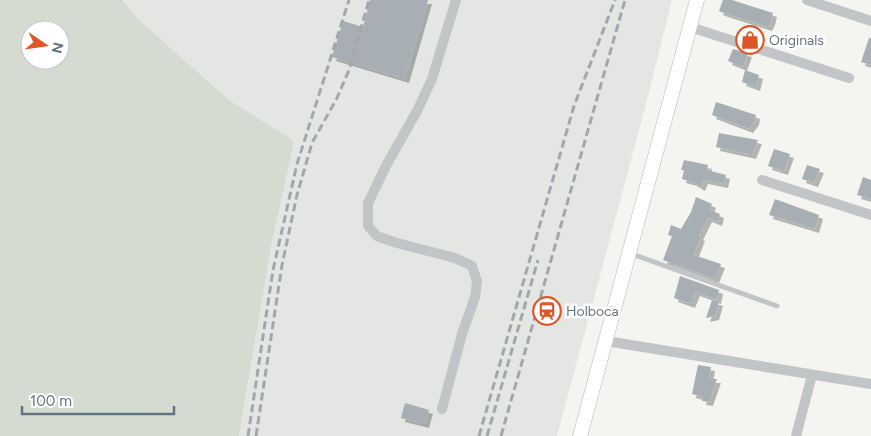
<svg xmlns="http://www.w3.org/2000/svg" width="871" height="436" viewBox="0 0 871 436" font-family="Figtree,sans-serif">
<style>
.built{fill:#e4e6e4}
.green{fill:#d5dbd1;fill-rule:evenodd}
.building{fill:#a8afb4;filter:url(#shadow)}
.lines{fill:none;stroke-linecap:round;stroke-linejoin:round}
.secondary-casing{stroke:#b4b8bc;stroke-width:15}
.lane{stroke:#c2c5c8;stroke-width:5}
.street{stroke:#c2c5c8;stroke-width:10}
.secondary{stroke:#fff;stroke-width:14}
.rail{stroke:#a2a7ac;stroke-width:3;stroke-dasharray:8 4;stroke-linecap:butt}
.labels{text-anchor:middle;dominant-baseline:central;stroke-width:5;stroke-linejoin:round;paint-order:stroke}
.poi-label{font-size:14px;fill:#647380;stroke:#fff;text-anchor:start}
</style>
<defs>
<filter id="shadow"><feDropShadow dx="4" dy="4" stdDeviation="0" flood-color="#0004"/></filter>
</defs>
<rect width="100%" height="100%" fill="#f4f4f0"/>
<path class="built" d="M 124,0 L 672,0 L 646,104 L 557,436 L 239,436 L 272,242 L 293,141 L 229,100 L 137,18 Z"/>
<path class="green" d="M 0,0 L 123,0 L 137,18 L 229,100 L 294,141 L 272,242 L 239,436 L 0,436 ZM 30,30 L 60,30 L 60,60 L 30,60 Z"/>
<g class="building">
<path d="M 370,0 L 428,0 L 405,79 L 332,57 L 343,21 L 363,27 Z"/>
<path d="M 723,0 L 732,0 L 773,13 L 771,21 L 768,27 L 724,13 L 719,11 Z"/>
<path d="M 869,38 L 871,38 L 871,65 L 861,62 Z"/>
<path d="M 733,49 L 748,53 L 743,67 L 728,61 Z"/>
<path d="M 745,70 L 759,75 L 756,87 L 742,82 Z"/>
<path d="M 716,102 L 756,115 L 755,121 L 749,129 L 712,115 Z"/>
<path d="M 719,133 L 758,140 L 752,155 L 716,147 Z"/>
<path d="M 774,149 L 790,154 L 784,171 L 768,166 Z"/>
<path d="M 684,160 L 708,165 L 707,170 L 726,175 L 724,184 L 704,180 L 701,187 L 693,182 L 682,179 L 684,170 L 681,170 Z"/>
<path d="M 807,165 L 820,169 L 814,183 L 802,179 Z"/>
<path d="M 863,177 L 871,180 L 871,199 L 857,195 Z"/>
<path d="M 696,197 L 712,204 L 710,210 L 720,214 L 718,222 L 708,218 L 699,236 L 701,237 L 694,255 L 721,264 L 715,279 L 663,260 L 672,236 L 668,235 L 671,225 L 681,229 L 691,212 Z"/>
<path d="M 775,199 L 819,215 L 815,229 L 769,215 Z"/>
<path d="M 680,276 L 719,290 L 717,300 L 696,292 L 691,304 L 674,298 Z"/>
<path d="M 712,300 L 719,302 L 715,316 L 706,318 Z"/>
<path d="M 698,365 L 711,367 L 709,379 L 717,379 L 709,402 L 702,401 L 703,397 L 692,394 Z"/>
<path d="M 405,403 L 429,410 L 425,424 L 401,418 Z"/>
</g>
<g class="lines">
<defs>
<path id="secondary" d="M 580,436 L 697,0"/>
</defs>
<use href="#secondary" class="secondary-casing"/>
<path class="lane" d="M 629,253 L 777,306"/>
<g class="street">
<path d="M 807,0 L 871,21"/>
<path d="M 690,27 L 849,78"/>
<path d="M 762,180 L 871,215"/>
<path d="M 606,341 L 871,384"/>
<path d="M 442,409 L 462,334 L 475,297 L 477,281 L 472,266 L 455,258 L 397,243 L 377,236 L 368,226 L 368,203 L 387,164 L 417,111 L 432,79 L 456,0"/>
<path d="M 796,436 L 812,375"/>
</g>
<use href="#secondary" class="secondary"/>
<g class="rail">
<path d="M 248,436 L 273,270 L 297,164 L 349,0"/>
<path d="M 256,436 L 282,265 L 297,195 L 312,143 L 337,98 L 349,70 L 369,0"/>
<path d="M 479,436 L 574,106 L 615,0"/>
<path d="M 487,436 L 538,260"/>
<path d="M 501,436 L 625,0"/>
</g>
</g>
<defs>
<symbol id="shop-ring" viewBox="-11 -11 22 22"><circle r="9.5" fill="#fff" stroke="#dd5627" stroke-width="1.5"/><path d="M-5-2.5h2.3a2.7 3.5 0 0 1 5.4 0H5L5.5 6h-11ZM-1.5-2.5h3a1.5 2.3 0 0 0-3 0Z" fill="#dd5627"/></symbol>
<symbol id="station-ring" viewBox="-11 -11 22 22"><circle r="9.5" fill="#fff" stroke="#dd5627" stroke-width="1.5"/><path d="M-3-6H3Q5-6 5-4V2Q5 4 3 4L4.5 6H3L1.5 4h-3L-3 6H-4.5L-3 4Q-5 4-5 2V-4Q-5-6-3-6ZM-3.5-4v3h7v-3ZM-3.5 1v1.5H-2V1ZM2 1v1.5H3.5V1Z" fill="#dd5627"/></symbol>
</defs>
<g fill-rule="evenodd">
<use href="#shop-ring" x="734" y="24" width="32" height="32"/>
<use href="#station-ring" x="531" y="295" width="32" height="32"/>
</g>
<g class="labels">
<g class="poi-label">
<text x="769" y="40">Originals</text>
<text x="566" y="311">Holboca</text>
</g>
</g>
<g transform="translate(45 45) rotate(103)"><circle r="24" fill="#ffffff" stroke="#c1c7cc"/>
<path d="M0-4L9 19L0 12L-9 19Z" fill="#dd5627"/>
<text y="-8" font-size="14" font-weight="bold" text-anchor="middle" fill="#647380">N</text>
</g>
<path d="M22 406v8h152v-8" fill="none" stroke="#647380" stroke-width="2.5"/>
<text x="30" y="406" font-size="15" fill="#647380" stroke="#ffffff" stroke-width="4" paint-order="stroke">100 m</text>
</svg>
